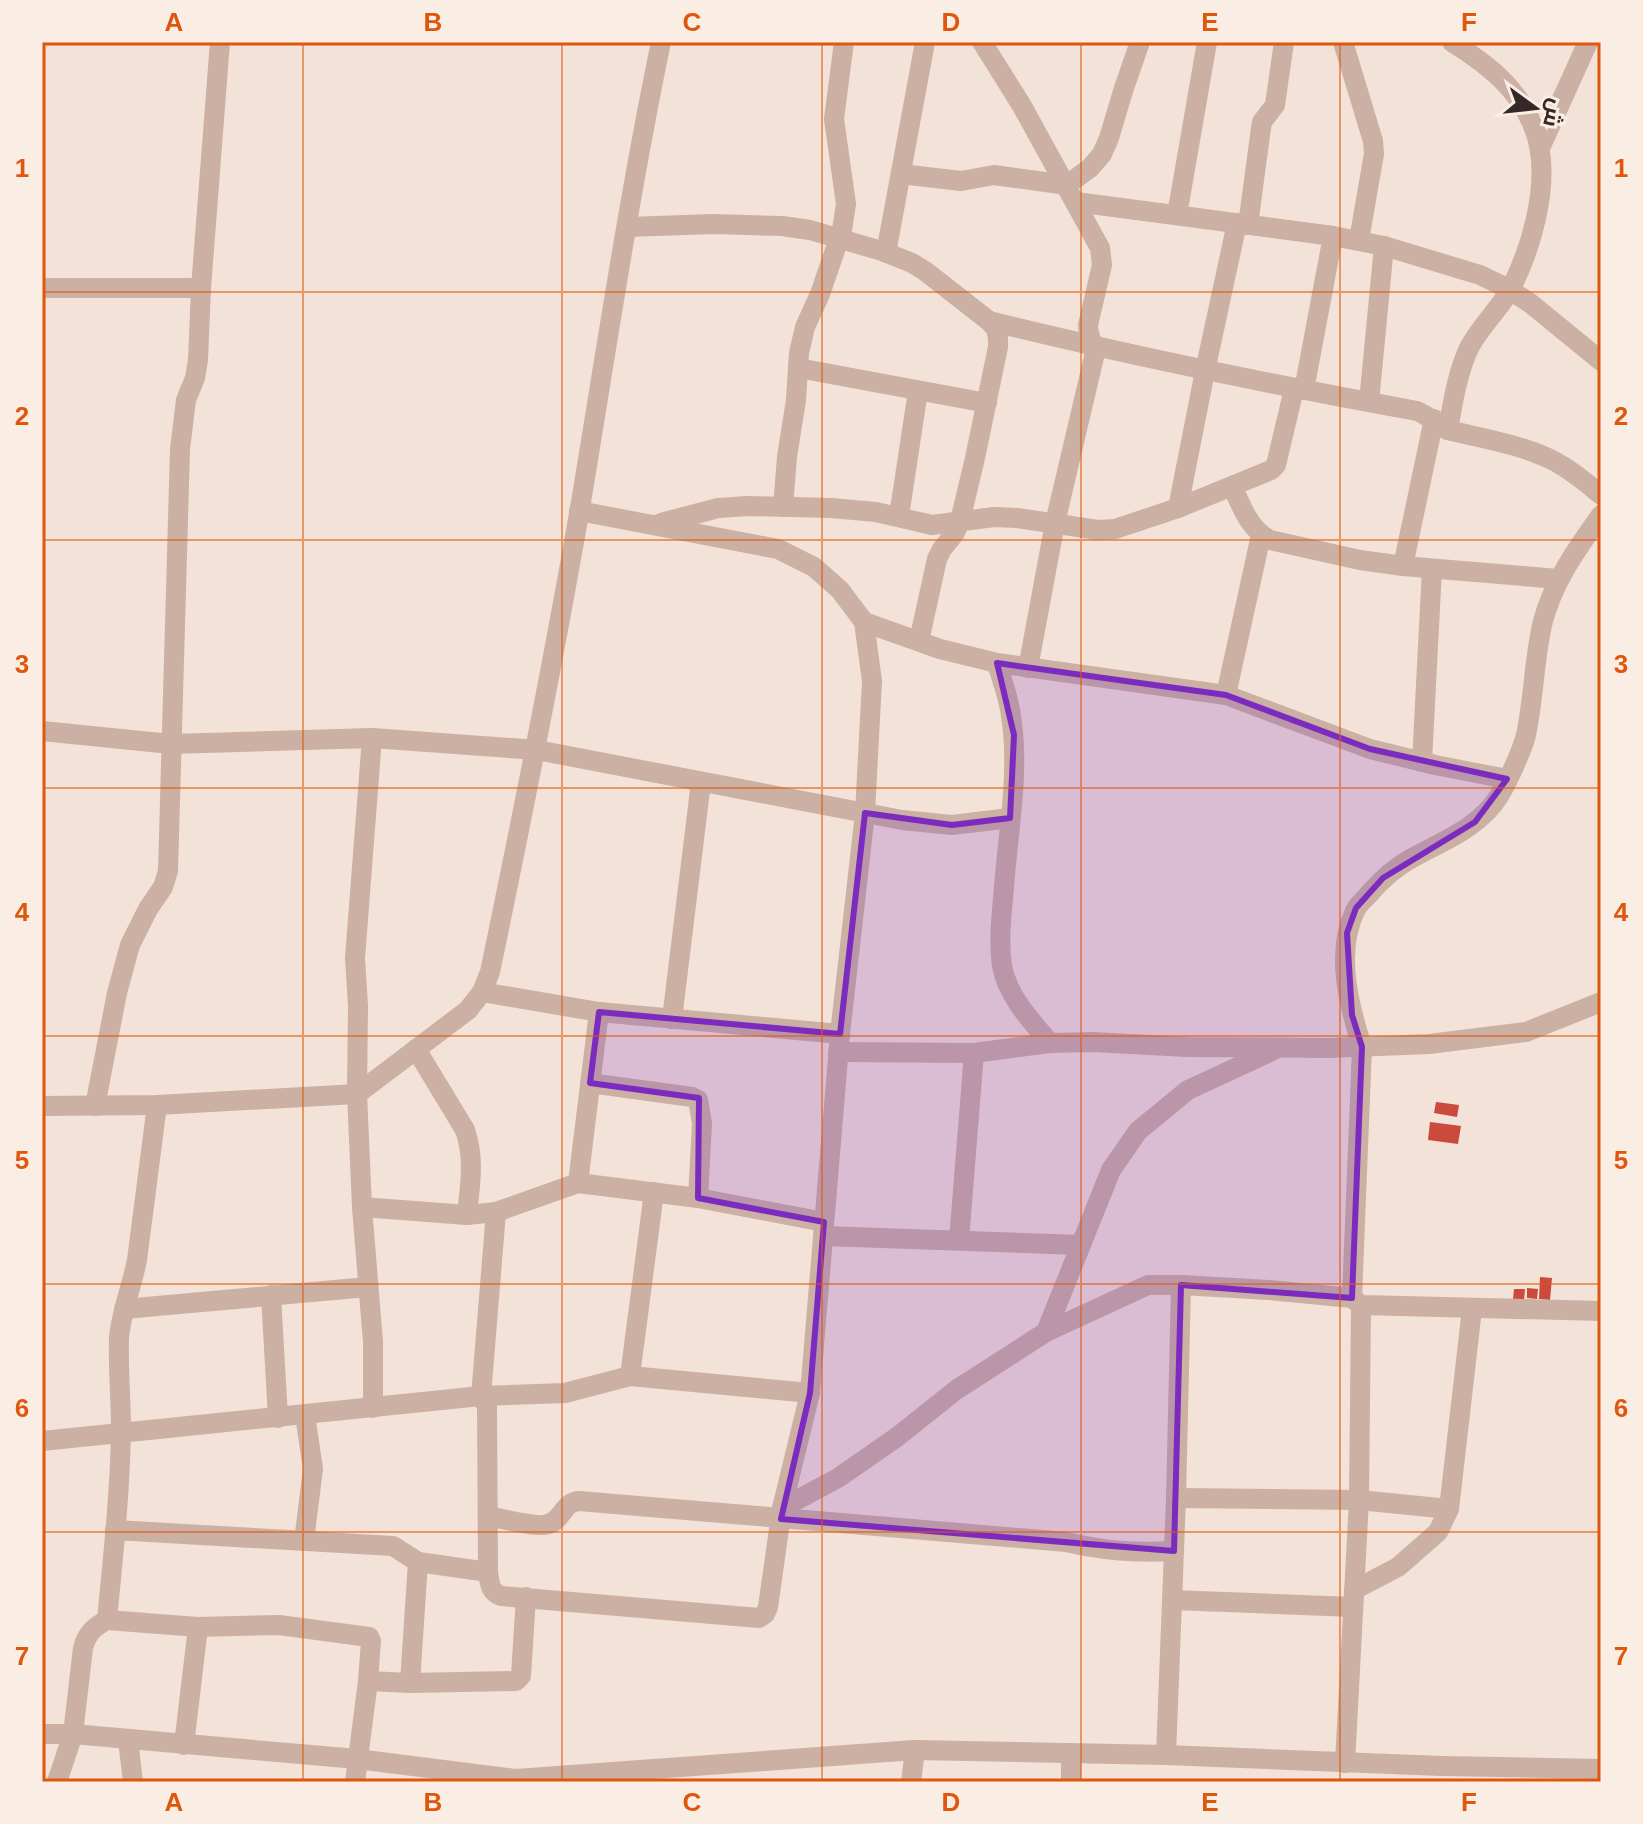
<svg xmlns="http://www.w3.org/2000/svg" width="1643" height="1824" viewBox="0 0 1643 1824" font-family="Helvetica,Cairo,sans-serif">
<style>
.building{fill:#cc4a3b}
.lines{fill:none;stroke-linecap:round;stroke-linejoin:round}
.minor{stroke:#cbb0a3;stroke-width:20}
.marked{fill:#7b2cbf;fill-opacity:0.2;stroke:#7b2cbf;stroke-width:6;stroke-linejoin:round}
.grid{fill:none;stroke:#df570d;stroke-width:2;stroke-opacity:0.55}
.neatline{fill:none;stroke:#df570d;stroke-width:3}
.grid-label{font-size:26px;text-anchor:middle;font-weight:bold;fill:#df570d}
</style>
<rect width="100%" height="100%" fill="#f2e2d8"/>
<g class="building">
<path d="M 1436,1102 L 1459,1105 L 1457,1117 L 1434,1113 Z"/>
<path d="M 1430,1122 L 1461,1126 L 1458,1144 L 1428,1140 Z"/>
<path d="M 1540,1277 L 1552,1278 L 1550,1300 L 1539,1299 Z"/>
<path d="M 1527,1288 L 1538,1289 L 1537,1299 L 1527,1298 Z"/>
<path d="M 1514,1289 L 1525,1289 L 1524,1300 L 1513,1299 Z"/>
</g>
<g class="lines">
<g class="minor">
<path d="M 982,42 L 1022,106 L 1100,248 L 1102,265 L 1088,325 C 1088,337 1095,345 1094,357 L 1055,523 L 1028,668"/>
<path d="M 1343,42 L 1373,141 L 1374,154 L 1359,240"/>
<path d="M 1540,148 L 1588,42"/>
<path d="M 901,174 L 961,181 L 994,175 L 1067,185 L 1090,168 L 1102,154 L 1109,138 L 1124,88 L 1140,42"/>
<path d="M 1076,202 L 1333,236 L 1384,246 L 1480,275 L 1507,288 L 1530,303 L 1601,361"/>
<path d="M 1177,215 L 1207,42"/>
<path d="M 1248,225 L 1261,128 L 1262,122 L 1275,105 L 1284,42"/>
<path d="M 627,227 L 713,224 L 782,226 L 810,230 L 882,251 L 912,263 L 925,271 L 989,321 L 996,329 L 998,338 L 998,347 L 975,458 L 960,521 L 955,533 L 942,549 L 937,559 L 919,641"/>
<path d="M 886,253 L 925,42"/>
<path d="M 42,288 L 201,288"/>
<path d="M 989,321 C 1131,356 1274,385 1417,411 C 1430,416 1437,426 1448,430 C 1484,439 1524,445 1556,462 C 1572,471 1587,483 1601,495"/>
<path d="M 798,368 L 987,403"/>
<path d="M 1304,390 L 1333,236"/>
<path d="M 1369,402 L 1384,246"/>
<path d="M 1448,430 C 1453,402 1457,374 1469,348 C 1480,326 1500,309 1511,288 C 1531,249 1548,190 1539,146 C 1535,123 1521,100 1505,83 C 1489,66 1471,54 1452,42"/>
<path d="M 1232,486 C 1242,507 1249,529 1270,540 L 1360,560 L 1403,566 L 1558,579"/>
<path d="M 783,507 L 787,457 L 796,400 L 799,353 L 805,327 L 820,294 L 842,230 L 846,204 L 834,119 L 844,42"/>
<path d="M 1178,508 L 1205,371 L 1237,223"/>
<path d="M 899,516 L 918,391"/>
<path d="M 661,523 L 718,508 L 748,506 L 831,508 L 876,512 L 932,525 L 994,517 L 1017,518 L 1098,530 L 1115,529 L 1178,508 L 1271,470 L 1276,465 L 1294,389"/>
<path d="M 1403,566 L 1434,419"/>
<path d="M 864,622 L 940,649 L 997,663 L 1226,695 L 1370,749 L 1435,765 L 1507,779"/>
<path d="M 997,663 C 1002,681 1009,698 1011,716 C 1020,772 1008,831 1004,887 C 1002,912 998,940 1002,966 C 1007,995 1031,1021 1050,1043"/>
<path d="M 1226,695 L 1261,535"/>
<path d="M 42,731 L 171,744 L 372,738 L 537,750 L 902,820 L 952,825 L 1010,818"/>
<path d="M 372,738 L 355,958 L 358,1006 L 357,1094 L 362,1207 L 373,1342 L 373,1408"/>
<path d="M 1422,762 L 1432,569"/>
<path d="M 482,992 L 599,1012 L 840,1034"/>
<path d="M 672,1019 L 701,782"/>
<path d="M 416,1049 L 465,1130 C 475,1158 470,1186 467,1215"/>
<path d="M 838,1052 L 974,1053 L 1050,1043 L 1093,1042 L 1187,1047 L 1328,1048 L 1429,1044 L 1526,1032 L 1601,1002"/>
<path d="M 590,1083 L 692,1097 L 698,1100 L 702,1123 L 698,1198"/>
<path d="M 42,1106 L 157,1105 L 357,1094 L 468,1010 L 482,992 L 490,972 C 522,818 553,663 580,508 C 606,352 629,196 661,42"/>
<path d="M 95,1106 L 117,993 L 130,945 L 148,909 L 163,887 L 168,871 L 180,449 L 186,400 L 195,378 L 198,360 L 201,288 L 220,42"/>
<path d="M 578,1183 L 599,1012"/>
<path d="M 362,1207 L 467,1215 L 496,1212 L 578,1183 L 698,1198 L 824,1222"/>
<path d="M 496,1212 L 481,1396 L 487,1406 L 488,1572 C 490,1583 489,1591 501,1596 L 759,1618 L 765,1614 L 768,1607 L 782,1508 L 810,1393 L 840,1034 L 865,813 L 872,681 L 864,622 L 840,590 L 814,567 L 778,549 L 579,511"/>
<path d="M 823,1236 L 1081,1245"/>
<path d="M 959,1240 L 974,1053"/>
<path d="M 271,1295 L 278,1418"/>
<path d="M 1352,1298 L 1362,1047 C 1349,1005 1335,953 1355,911 C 1358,904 1365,899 1370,893 C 1382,879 1396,867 1412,858 C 1443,841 1480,827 1499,796 C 1508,781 1522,751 1526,735 C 1534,697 1534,658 1543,621 C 1554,580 1577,549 1601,515"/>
<path d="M 124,1309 L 368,1287"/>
<path d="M 1046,1332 L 1111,1170 L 1138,1131 L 1188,1090 L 1272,1051"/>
<path d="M 630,1376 L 654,1192"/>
<path d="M 42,1441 L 481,1396 L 565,1393 L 630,1376 L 810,1393"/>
<path d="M 1176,1498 L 1359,1500 L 1449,1509"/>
<path d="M 782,1508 L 838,1478 L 897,1437 L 956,1390 L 1046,1332 L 1148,1285 L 1181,1285 L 1269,1290 L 1352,1298 L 1361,1305 L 1601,1311"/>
<path d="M 489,1516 C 502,1519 537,1528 548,1524 C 563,1520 563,1502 579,1501 L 1066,1542 C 1106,1551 1132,1553 1174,1551"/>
<path d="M 115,1530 L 393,1546 L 418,1562 L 488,1572"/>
<path d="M 304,1541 L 313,1469 L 305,1415"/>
<path d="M 1354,1590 L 1398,1567 L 1438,1532 L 1449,1509 L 1472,1309"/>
<path d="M 1172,1600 L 1353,1607"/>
<path d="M 107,1620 C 113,1557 120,1494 121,1430 C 121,1400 118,1369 119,1338 C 121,1312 132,1286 137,1260 L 157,1105"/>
<path d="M 368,1681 L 410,1683 L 516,1681 L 521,1676 L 526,1597"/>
<path d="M 410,1683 L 418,1562"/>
<path d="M 42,1734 L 73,1734 L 357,1759 L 516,1779 L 915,1750 L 1166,1755 L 1442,1766 L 1601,1769"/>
<path d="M 128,1740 L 133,1782"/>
<path d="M 184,1745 L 198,1627"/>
<path d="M 1071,1753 L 1071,1782"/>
<path d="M 1166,1755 L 1176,1498 L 1181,1285"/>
<path d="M 1345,1763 L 1359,1500 L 1361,1305"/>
<path d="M 57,1782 L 73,1734 L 83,1648 C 87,1633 94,1627 107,1620 L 198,1627 L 279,1625 L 369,1637 L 371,1641 L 368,1681 L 355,1782"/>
<path d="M 911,1782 L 915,1750"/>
</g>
</g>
<path class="marked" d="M 997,663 L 1226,695 L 1370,749 L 1507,779 L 1475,822 L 1383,878 L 1356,908 L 1347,933 L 1352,1015 L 1362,1047 L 1352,1298 L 1181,1285 L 1174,1551 L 781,1519 L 810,1393 L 824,1222 L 698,1198 L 699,1098 L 590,1083 L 599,1012 L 840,1034 L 865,813 L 952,825 L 1010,818 L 1014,735 Z"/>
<path class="grid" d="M 303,42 L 303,1782M 562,42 L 562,1782M 822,42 L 822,1782M 1081,42 L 1081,1782M 1340,42 L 1340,1782M 42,292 L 1601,292M 42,540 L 1601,540M 42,788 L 1601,788M 42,1036 L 1601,1036M 42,1284 L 1601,1284M 42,1532 L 1601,1532"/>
<rect width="1643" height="1824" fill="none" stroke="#faede4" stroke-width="88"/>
<g transform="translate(1535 108) rotate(105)" stroke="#faede4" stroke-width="6" paint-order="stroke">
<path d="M0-6L14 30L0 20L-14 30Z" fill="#352826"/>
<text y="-12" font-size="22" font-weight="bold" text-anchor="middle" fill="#352826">ش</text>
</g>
<rect x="44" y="44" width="1555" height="1736" class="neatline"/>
<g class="grid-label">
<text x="174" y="31">A</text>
<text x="433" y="31">B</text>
<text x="692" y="31">C</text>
<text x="951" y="31">D</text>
<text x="1210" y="31">E</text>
<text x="1469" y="31">F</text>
<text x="22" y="177">1</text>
<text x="1621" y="177">1</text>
<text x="22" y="425">2</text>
<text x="1621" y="425">2</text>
<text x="22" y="673">3</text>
<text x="1621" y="673">3</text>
<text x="22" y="921">4</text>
<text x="1621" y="921">4</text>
<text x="22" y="1169">5</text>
<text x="1621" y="1169">5</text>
<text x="22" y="1417">6</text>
<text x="1621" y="1417">6</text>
<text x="22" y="1665">7</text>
<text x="1621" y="1665">7</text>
<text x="174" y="1811">A</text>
<text x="433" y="1811">B</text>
<text x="692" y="1811">C</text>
<text x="951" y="1811">D</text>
<text x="1210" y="1811">E</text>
<text x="1469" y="1811">F</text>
</g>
</svg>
